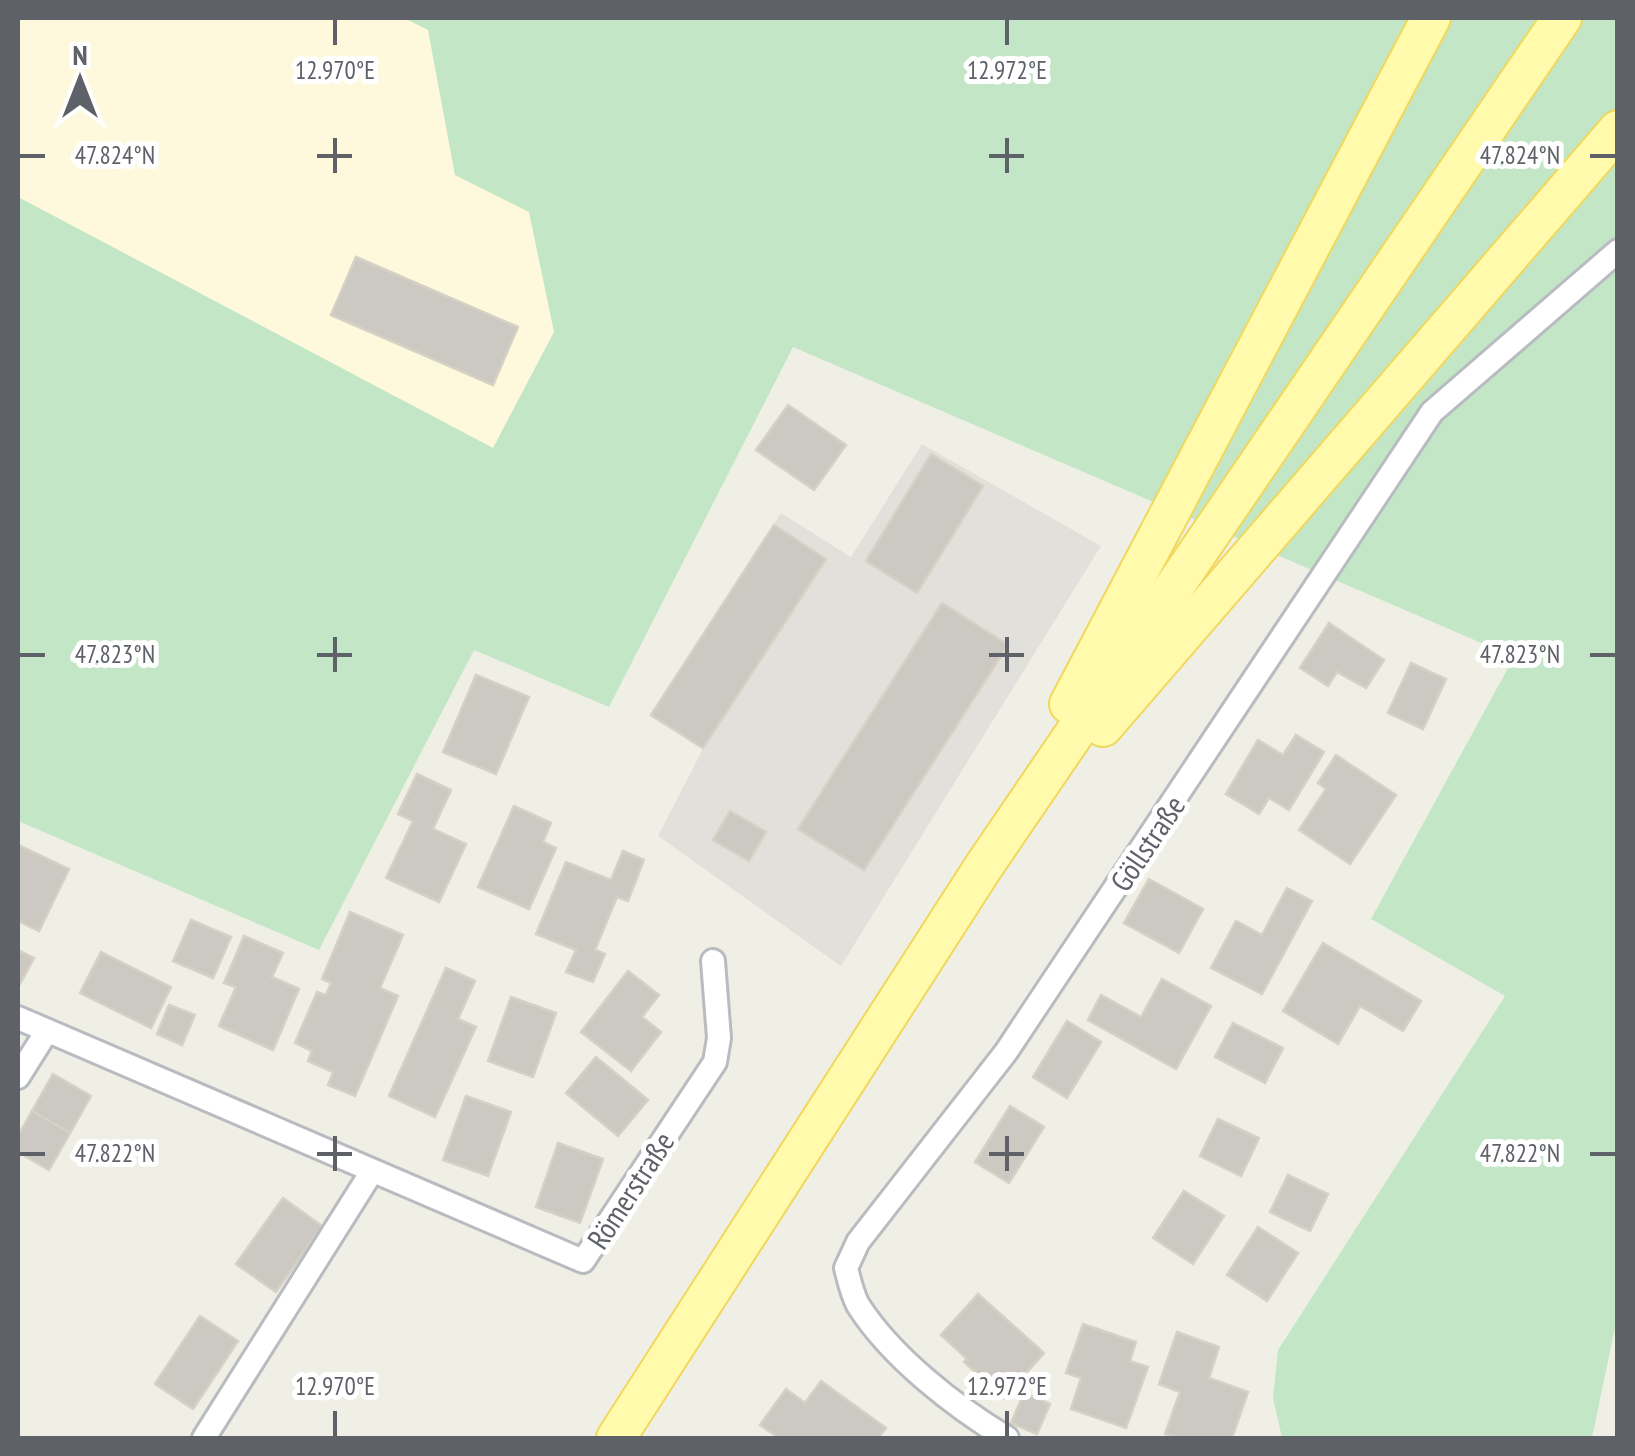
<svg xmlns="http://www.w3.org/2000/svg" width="1635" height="1456" viewBox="0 0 1635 1456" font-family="'PT Sans Narrow',sans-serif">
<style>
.commercial{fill:#fef9dd}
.industrial{fill:#e2e0da}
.green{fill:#c3e7c6}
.building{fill:#ccc9c3;stroke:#d5d1c4;stroke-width:2.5}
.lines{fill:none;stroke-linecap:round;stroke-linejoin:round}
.street-casing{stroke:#b8bbc0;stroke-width:28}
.primary-casing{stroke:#f2d75d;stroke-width:42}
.street{stroke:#fff;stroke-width:22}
.primary{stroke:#fffaac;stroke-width:38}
.ticks{fill:none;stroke:#5e6167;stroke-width:4}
.labels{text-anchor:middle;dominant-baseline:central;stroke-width:10;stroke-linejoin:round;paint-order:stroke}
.street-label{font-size:30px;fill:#5e6167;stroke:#fff}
.ticks-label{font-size:25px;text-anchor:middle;fill:#5e6167;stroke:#fff;stroke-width:10;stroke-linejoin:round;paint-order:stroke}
</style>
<rect width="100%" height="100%" fill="#f0efe6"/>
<path class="commercial" d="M 18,18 L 404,18 L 428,30 L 455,175 L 529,211 L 554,332 L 493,448 L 18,197 Z"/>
<path class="industrial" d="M 922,444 L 1101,546 L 841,966 L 658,836 L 703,749 L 651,715 L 781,513 L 851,557 Z"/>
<path class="green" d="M 404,18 L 1617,18 L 1618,1313 L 1592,1438 L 1282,1438 L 1273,1398 L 1278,1350 L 1505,996 L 1371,919 L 1514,657 L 793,347 L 609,707 L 474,650 L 319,950 L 18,821 L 18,197 L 493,448 L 554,332 L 529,212 L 455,175 L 428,30 Z"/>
<g class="building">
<path d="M 356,257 L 518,327 L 493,385 L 331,315 Z"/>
<path d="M 788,405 L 846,445 L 814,490 L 756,450 Z"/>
<path d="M 931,454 L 983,486 L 917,593 L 866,561 Z"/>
<path d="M 774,525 L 826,559 L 703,748 L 651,715 Z"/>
<path d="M 942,603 L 1008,645 L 864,870 L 798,829 Z"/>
<path d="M 1329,623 L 1384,660 L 1366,688 L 1337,672 L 1328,686 L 1300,668 Z"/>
<path d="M 1411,663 L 1446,679 L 1423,729 L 1388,713 Z"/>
<path d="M 476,675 L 529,697 L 496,774 L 443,752 Z"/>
<path d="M 1296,735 L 1324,752 L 1289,810 L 1269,798 L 1259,814 L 1226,794 L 1258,740 L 1283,755 Z"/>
<path d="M 1336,755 L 1396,795 L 1350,864 L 1299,830 L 1326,789 L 1318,783 Z"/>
<path d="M 417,774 L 451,790 L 433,829 L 466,844 L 439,902 L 386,878 L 413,821 L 398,814 Z"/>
<path d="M 514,806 L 551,823 L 543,842 L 556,848 L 529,909 L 478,887 Z"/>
<path d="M 730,811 L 766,832 L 749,861 L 713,840 Z"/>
<path d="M 18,845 L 69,869 L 39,931 L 18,921 Z"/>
<path d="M 623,851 L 644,860 L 628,901 L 617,897 L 595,950 L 605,954 L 593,982 L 566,972 L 576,950 L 536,934 L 566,862 L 611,880 Z"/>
<path d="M 1149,879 L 1203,909 L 1179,953 L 1124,923 Z"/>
<path d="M 1287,888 L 1312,901 L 1262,994 L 1211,968 L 1236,921 L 1262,935 Z"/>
<path d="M 350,912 L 403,935 L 380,988 L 398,996 L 355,1096 L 328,1085 L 333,1072 L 308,1061 L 312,1051 L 295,1043 L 317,992 L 326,995 L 331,983 L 322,979 Z"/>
<path d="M 191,920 L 231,937 L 213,978 L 173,961 Z"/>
<path d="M 244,936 L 283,953 L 272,977 L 299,989 L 273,1050 L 219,1026 L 236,987 L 224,983 Z"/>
<path d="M 1323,943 L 1421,1001 L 1403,1031 L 1360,1006 L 1338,1044 L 1283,1011 Z"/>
<path d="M 18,950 L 34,958 L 20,984 L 18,983 Z"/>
<path d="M 101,952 L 171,987 L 151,1028 L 80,993 Z"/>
<path d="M 446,968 L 475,981 L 458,1019 L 476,1027 L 435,1117 L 389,1096 Z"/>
<path d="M 628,971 L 659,995 L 642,1017 L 661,1032 L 631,1071 L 581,1032 Z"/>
<path d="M 1162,979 L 1211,1006 L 1176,1069 L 1088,1020 L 1101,995 L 1141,1017 Z"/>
<path d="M 511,997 L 556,1013 L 533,1077 L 488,1061 Z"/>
<path d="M 169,1005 L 195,1015 L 182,1045 L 157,1034 Z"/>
<path d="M 1067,1021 L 1101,1042 L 1067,1098 L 1033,1077 Z"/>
<path d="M 1233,1023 L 1283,1048 L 1265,1083 L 1215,1057 Z"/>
<path d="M 596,1057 L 648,1100 L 618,1136 L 566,1093 Z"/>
<path d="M 53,1074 L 91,1096 L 70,1133 L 32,1111 Z"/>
<path d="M 466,1096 L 511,1112 L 488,1176 L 443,1160 Z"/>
<path d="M 1010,1106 L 1044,1127 L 1009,1183 L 975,1162 Z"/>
<path d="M 32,1111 L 70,1133 L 49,1170 L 18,1152 L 18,1136 Z"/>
<path d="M 1218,1119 L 1259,1138 L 1241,1176 L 1200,1156 Z"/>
<path d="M 558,1143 L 603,1159 L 580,1223 L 536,1207 Z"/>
<path d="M 1288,1175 L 1328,1194 L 1310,1231 L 1270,1212 Z"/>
<path d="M 1184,1191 L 1224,1216 L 1193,1264 L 1153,1238 Z"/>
<path d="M 283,1198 L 322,1226 L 276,1292 L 236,1264 Z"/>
<path d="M 1258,1227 L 1298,1253 L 1267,1301 L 1227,1275 Z"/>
<path d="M 978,1294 L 1044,1353 L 1004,1398 L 964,1362 L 967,1359 L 941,1335 Z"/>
<path d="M 200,1316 L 238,1341 L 193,1409 L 155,1384 Z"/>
<path d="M 1083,1324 L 1136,1342 L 1130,1361 L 1148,1367 L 1126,1428 L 1071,1409 L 1081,1378 L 1066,1373 Z"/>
<path d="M 1177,1332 L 1219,1347 L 1209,1378 L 1248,1392 L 1232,1438 L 1178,1438 L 1165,1434 L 1180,1392 L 1159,1384 Z"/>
<path d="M 821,1381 L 886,1428 L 878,1438 L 779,1438 L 760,1425 L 786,1389 L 805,1403 Z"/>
<path d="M 1024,1393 L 1050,1404 L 1037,1434 L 1011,1423 Z"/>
</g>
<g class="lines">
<defs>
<g id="street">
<path d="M 18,1018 L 583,1261 L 715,1062 L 719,1038 L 713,961"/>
<path d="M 18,1077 L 47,1031"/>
<path d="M 204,1438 L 371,1173"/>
<path d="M 1007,1438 C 955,1407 891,1357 858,1305 C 852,1294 849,1280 846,1268 L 858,1242 L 1006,1052 L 1432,412 L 1618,251"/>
</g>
<g id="primary">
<path d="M 1069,704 L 1431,18"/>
<path d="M 1103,727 L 1618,130"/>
<path d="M 616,1438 L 984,866 L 1562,18"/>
</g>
</defs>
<use href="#street" class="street-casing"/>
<use href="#primary" class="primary-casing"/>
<use href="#street" class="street"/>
<use href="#primary" class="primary"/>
</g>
<path class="ticks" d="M 335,20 L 335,45M 1007,20 L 1007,45M 335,138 L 335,173M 1007,138 L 1007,173M 20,156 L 45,156M 317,156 L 352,156M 989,156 L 1024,156M 1590,156 L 1615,156M 335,637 L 335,672M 1007,637 L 1007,672M 20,655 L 45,655M 317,655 L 352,655M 989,655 L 1024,655M 1590,655 L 1615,655M 335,1136 L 335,1171M 1007,1136 L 1007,1171M 20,1154 L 45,1154M 317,1154 L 352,1154M 989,1154 L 1024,1154M 1590,1154 L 1615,1154M 335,1411 L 335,1436M 1007,1411 L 1007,1436"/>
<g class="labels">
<g class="street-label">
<text transform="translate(1147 843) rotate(-56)">Göllstraße</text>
<text transform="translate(630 1190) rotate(-57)">Römerstraße</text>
</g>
</g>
<g class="ticks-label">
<text x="335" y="79">12.970°E</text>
<text x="1007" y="79">12.972°E</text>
<text x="115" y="164">47.824°N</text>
<text x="1520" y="164">47.824°N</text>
<text x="115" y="663">47.823°N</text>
<text x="1520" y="663">47.823°N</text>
<text x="115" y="1162">47.822°N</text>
<text x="1520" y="1162">47.822°N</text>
<text x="335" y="1395">12.970°E</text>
<text x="1007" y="1395">12.972°E</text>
</g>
<rect width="1635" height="1456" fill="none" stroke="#5e6167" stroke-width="40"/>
<g transform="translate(80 80)" stroke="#ffffff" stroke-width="8" paint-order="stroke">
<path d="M0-8L18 38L0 25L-18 38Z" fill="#5e6167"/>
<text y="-15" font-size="28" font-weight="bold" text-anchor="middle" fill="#5e6167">N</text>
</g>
</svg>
